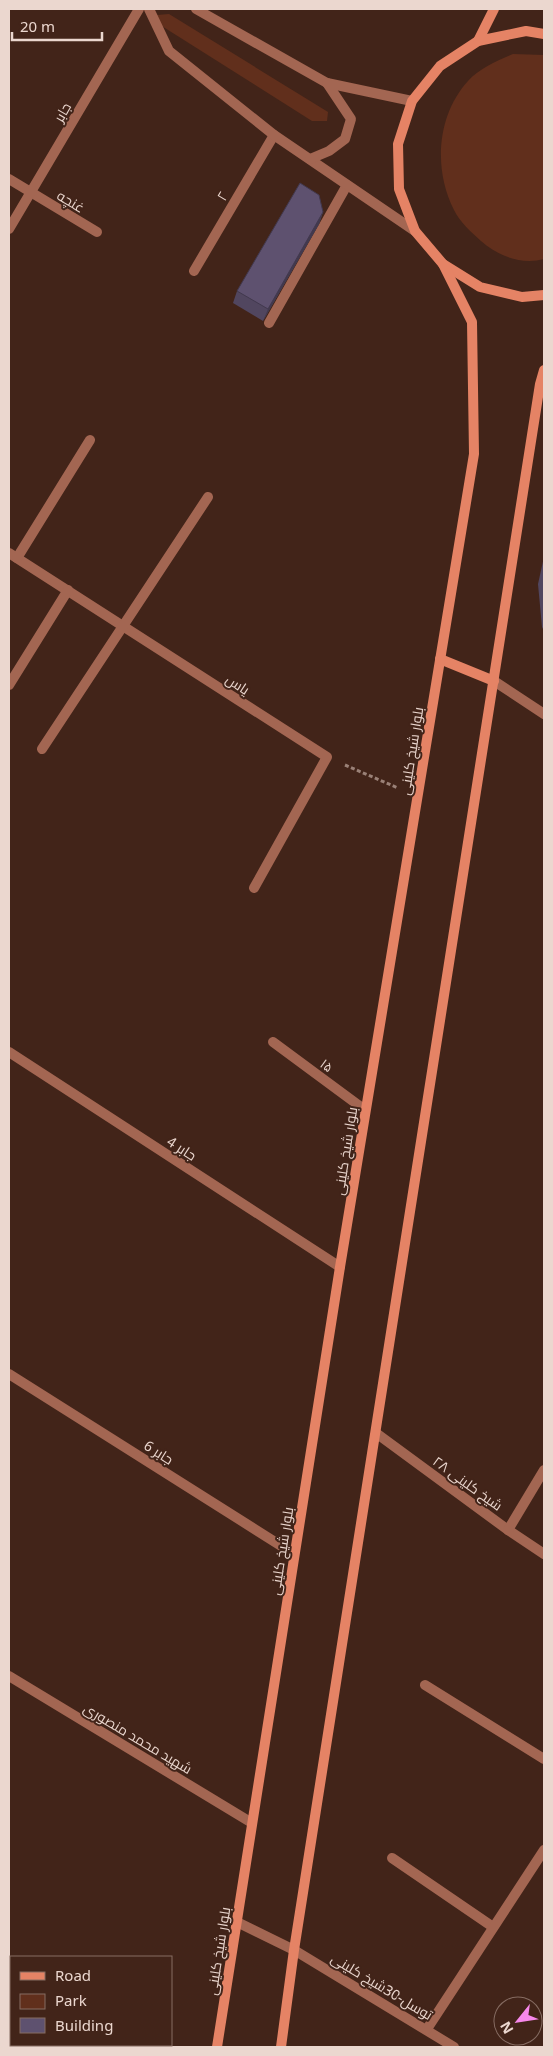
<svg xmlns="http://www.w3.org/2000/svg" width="553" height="2056" viewBox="0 0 553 2056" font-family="'Noto Sans',Cairo,sans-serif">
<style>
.green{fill:#612f1c}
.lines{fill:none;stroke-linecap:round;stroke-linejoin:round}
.path{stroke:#9a8177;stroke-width:3;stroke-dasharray:4 2.5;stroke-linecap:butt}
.lane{stroke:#a36652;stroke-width:10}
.street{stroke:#a36652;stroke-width:10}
.secondary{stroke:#e58365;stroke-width:10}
.wall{fill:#51465f}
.shaded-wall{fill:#42394e}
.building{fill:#5e516f;stroke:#42394e}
.labels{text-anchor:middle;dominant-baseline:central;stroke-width:4;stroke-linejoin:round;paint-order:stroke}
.street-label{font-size:14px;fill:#ebd7cf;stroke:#422419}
</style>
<rect width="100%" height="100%" fill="#422419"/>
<g class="green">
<path d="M 169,14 L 328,112 L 327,121 L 312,121 L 157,23 L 157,15 Z"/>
<path d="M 513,54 L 544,55 L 544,259 C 521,265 498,256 481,241 C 471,232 460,222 454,210 C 433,169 437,115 468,81 C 480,68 497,61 513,54 Z"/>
</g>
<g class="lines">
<path class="path" d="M 345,765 L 398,788"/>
<g class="lane">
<path d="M 194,271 L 274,135"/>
<path d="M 269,323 L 347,185"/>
</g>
<g class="street">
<path d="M 149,9 L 169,51 L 274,135 L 415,231"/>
<path d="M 196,9 L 327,83 L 412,101"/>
<path d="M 310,159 L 329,151 L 345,139 L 351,119 L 327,83"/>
<path d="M 9,179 L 97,232"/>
<path d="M 9,229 L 139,9"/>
<path d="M 9,553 L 327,757 L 254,888"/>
<path d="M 17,558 L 90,440"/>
<path d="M 494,681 L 544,714"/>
<path d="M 9,685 L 68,590"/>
<path d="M 42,749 L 208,497"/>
<path d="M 273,1042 L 365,1110"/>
<path d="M 9,1052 L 340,1267"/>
<path d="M 9,1374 L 294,1554"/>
<path d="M 376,1433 L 508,1530 L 544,1554"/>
<path d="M 508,1530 L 544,1470"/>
<path d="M 9,1676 L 252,1823"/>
<path d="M 425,1685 L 544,1759"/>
<path d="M 392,1858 L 493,1927"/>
<path d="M 237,1922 L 294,1950 L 454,2047"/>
<path d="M 9,2001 L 11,2003"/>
<path d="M 427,2029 L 544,1850"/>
<path d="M 78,2045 L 82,2047"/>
</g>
<g class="secondary">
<path d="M 544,34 L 526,31 L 478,41 L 440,66 L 412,101 L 398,144 L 399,189 L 415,231 L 443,264 L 480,287 L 522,297 L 544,295"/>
<path d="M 478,41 L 494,9"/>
<path d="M 440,659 L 494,681"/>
<path d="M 217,2047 L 340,1267 L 474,454 L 472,322 L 443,264"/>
<path d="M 281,2047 L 294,1950 L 540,384 L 544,370"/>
</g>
</g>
<g class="wall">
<path d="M 323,212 L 319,224 L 263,321 L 233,303 L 237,291 Z"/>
<path d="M 544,557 L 544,631 L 542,627 L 538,584 Z"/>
</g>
<path class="shaded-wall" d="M 323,212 L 319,224 L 263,321 L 268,309 Z"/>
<path class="building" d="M 300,183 L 319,195 L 323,212 L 268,309 L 237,291 Z"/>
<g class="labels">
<g class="street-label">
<text transform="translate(62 112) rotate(-60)">جابر</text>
<text transform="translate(222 196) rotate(-59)">۲</text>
<text transform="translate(71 201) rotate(31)">غنچه</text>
<text transform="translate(238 684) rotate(33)">یاس</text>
<text transform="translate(411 751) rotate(-81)">بلوار شیخ کلینی</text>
<text transform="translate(327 1065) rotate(36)">۱۵</text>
<text transform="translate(182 1148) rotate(33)">جابر 4</text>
<text transform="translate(345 1151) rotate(-81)">بلوار شیخ کلینی</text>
<text transform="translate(159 1452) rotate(32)">جابر 6</text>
<text transform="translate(468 1483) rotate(36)">شیخ کلینی ۲۸</text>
<text transform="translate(281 1551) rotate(-81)">بلوار شیخ کلینی</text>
<text transform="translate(138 1738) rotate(31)">شهید محمد منصوری</text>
<text transform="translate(218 1951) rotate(-81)">بلوار شیخ کلینی</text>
<text transform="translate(382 1986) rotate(31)">توسل-30شیخ کلینی</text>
</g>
</g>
<rect width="553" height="2056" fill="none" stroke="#ebd7cf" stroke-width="20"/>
<rect x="10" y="1956" width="162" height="90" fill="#422419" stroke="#866c62"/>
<rect x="20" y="1972" width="25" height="8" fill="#e58365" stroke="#866c62"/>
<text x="55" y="1981" font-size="15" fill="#ebd7cf">Road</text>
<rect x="20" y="1994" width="25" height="15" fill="#612f1c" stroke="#866c62"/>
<text x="55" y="2006" font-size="15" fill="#ebd7cf">Park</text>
<rect x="20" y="2018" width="25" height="15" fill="#5e516f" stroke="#866c62"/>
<text x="55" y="2031" font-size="15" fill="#ebd7cf">Building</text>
<g transform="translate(518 2021) rotate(240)"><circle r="24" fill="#422419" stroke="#866c62"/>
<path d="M0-4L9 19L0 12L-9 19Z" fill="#f788eb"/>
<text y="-8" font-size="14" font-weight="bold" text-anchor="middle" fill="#ebd7cf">N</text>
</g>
<path d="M12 32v8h90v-8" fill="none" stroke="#ebd7cf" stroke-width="2.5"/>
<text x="20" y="32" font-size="15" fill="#ebd7cf" stroke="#422419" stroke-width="4" paint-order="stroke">20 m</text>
</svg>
